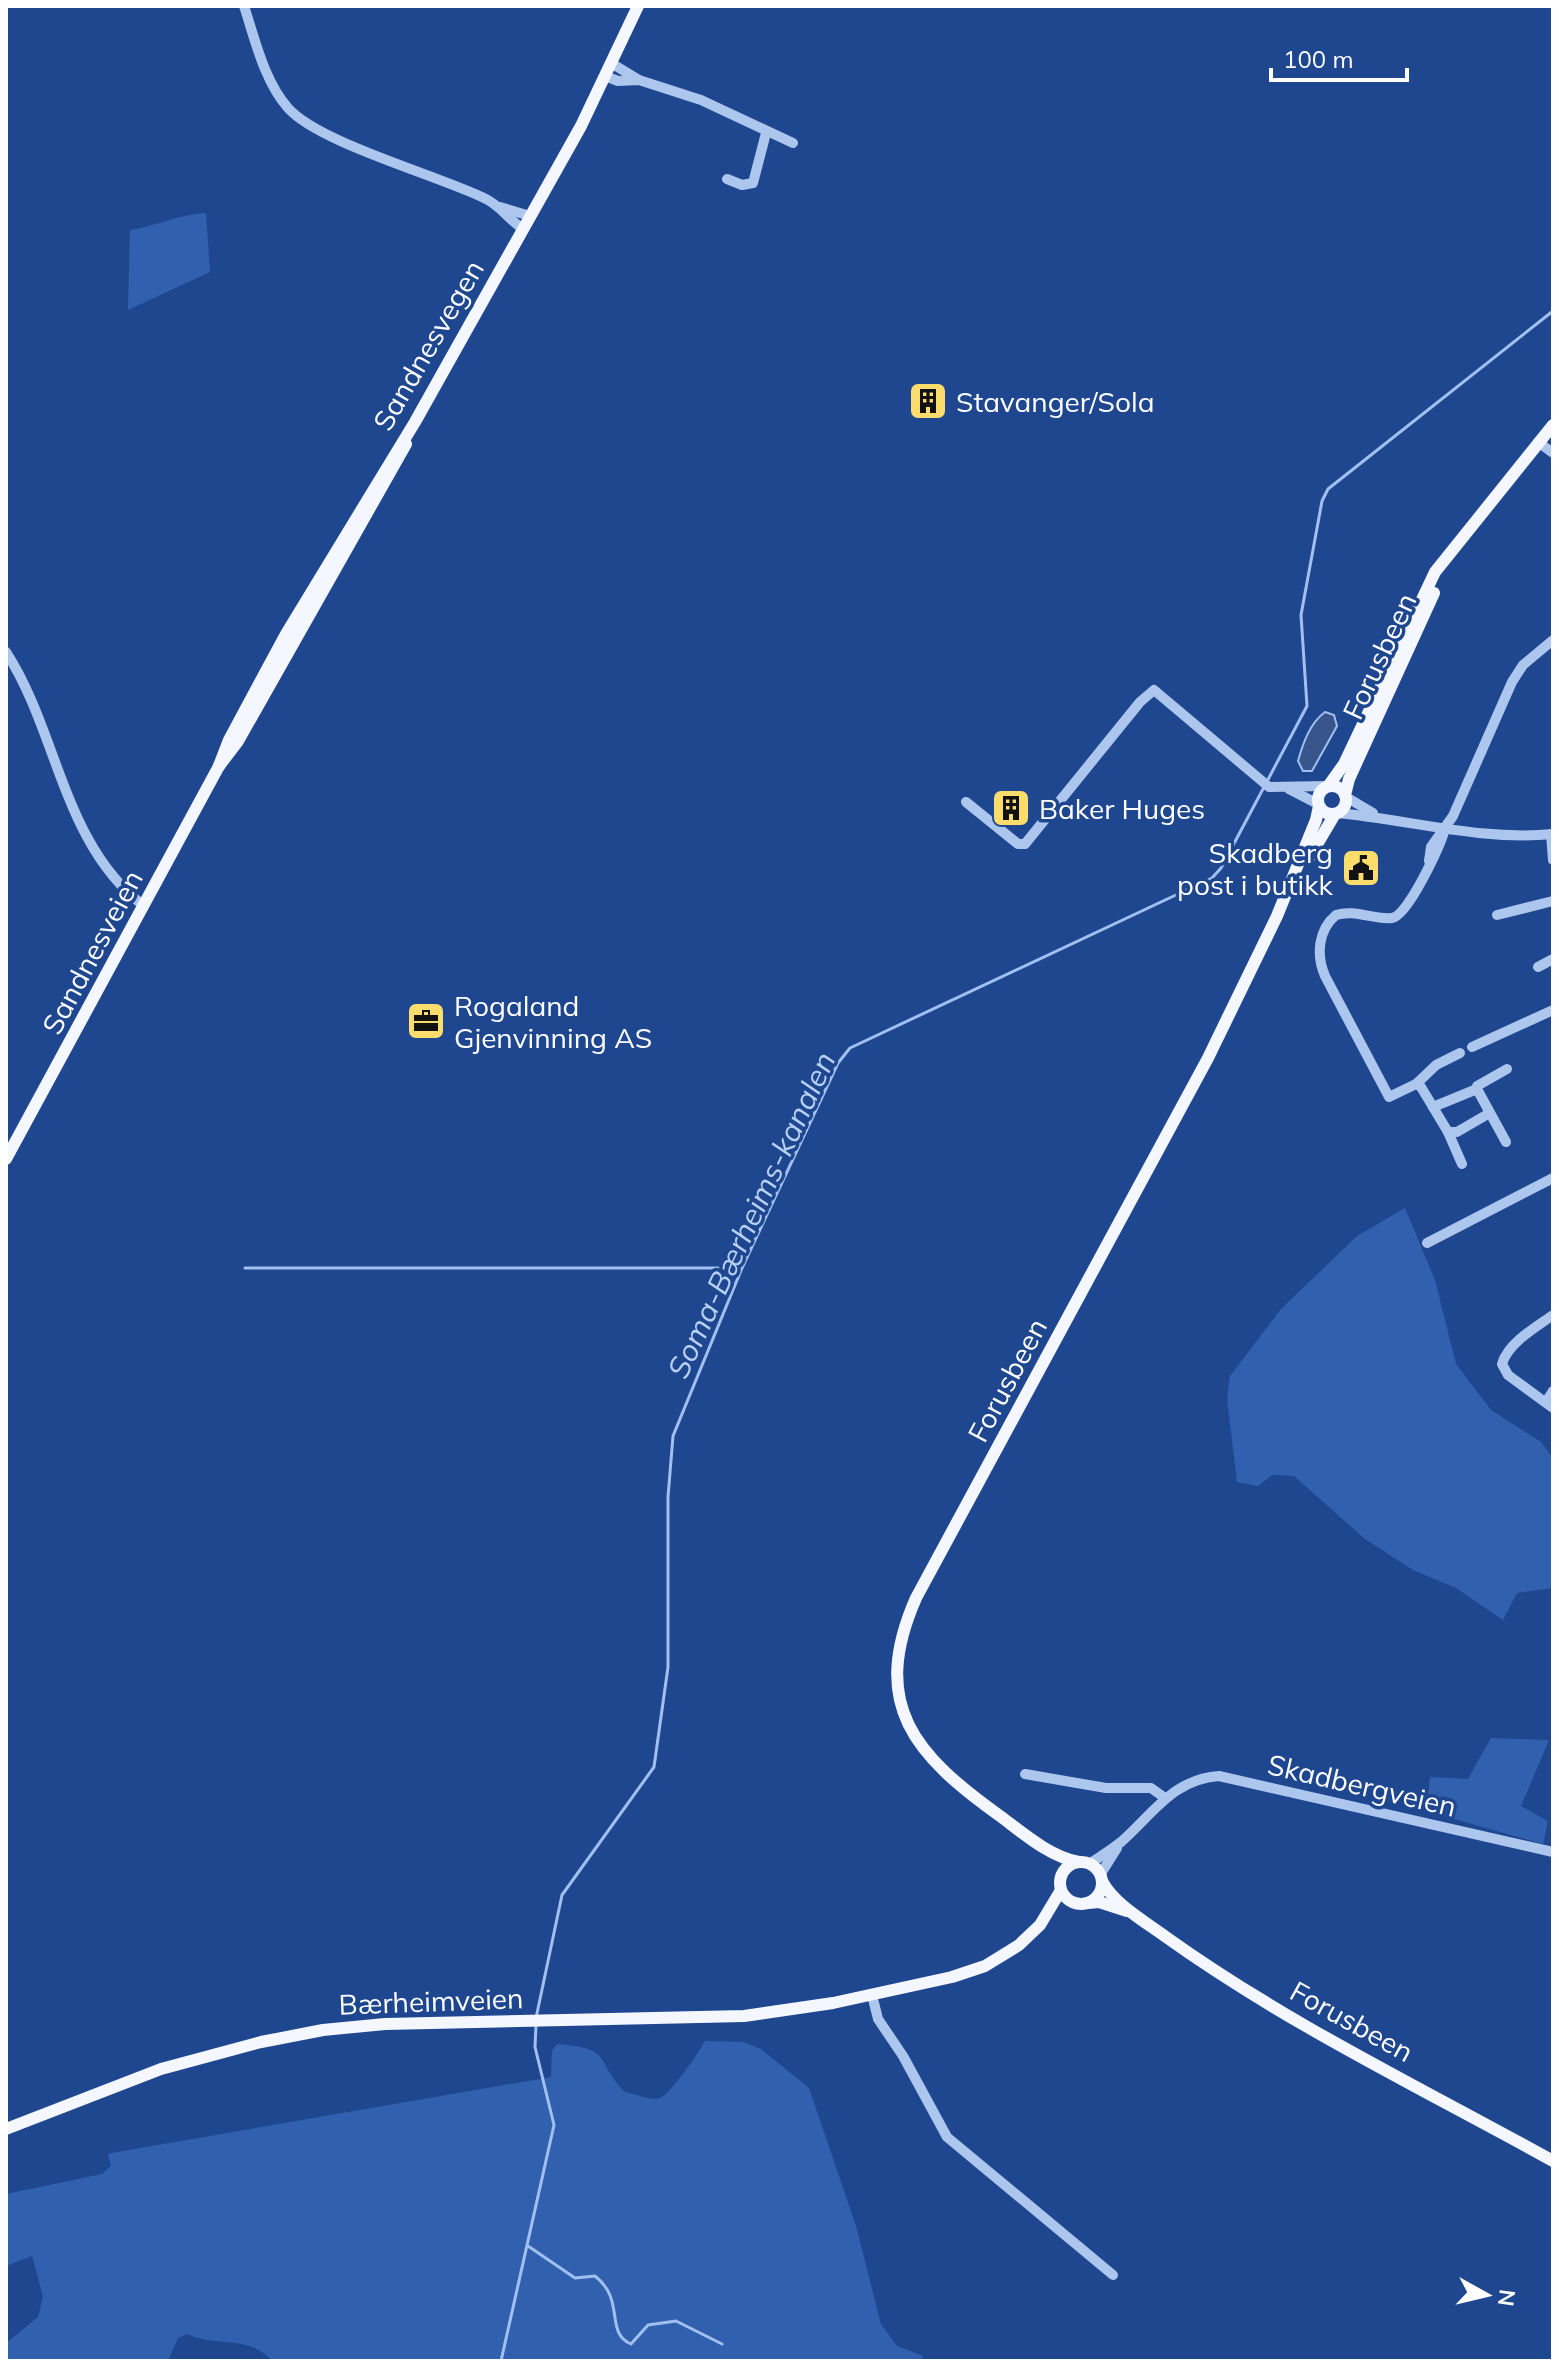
<svg xmlns="http://www.w3.org/2000/svg" width="1559" height="2367" viewBox="0 0 1559 2367" font-family="Mulish,sans-serif">
<style>
.green{fill:#3160ae}
.water{fill:#38568c;stroke:#a1bfef;stroke-width:2}
.lines{fill:none;stroke-linecap:round;stroke-linejoin:round}
.stream{stroke:#a1bfef;stroke-width:3}
.minor{stroke:#adc6ee;stroke-width:10}
.major{stroke:#f4f7ff;stroke-width:12}
.labels{text-anchor:middle;dominant-baseline:central;stroke-width:7;stroke-linejoin:round;paint-order:stroke}
.street-label{font-size:28px;fill:#fff;stroke:#1e4790}
.poi-label{font-size:28px;fill:#fff;stroke:#1e4790;text-anchor:start}
.water-label{font-size:30px;font-style:italic;fill:#b9d0f4;stroke:#1e4790}
</style>
<rect width="100%" height="100%" fill="#1e4790"/>
<g class="green">
<path d="M 206,213 L 210,272 L 128,310 L 130,230 C 156,226 180,214 206,213 Z"/>
<path d="M 1405,1208 L 1435,1280 L 1456,1364 L 1491,1410 L 1541,1442 L 1553,1458 L 1553,1588 L 1517,1593 L 1503,1620 L 1456,1588 L 1413,1570 L 1365,1539 L 1294,1476 L 1272,1475 L 1258,1486 L 1237,1482 L 1227,1399 L 1230,1376 L 1281,1309 L 1357,1236 Z"/>
<path d="M 1491,1738 L 1549,1740 L 1521,1806 L 1548,1821 L 1543,1844 L 1426,1811 L 1430,1777 L 1468,1779 Z"/>
<path d="M 705,2041 L 743,2042 L 761,2049 L 809,2088 L 856,2226 L 881,2324 L 897,2346 L 921,2355 L 924,2361 L 272,2361 C 249,2334 216,2348 187,2334 L 178,2338 L 168,2361 L 6,2361 L 6,2343 L 38,2317 L 43,2296 L 32,2256 L 6,2266 L 6,2194 L 102,2174 L 111,2166 L 108,2154 L 117,2152 L 551,2077 L 552,2051 L 557,2044 C 616,2049 593,2060 625,2092 C 635,2094 647,2099 657,2099 C 669,2098 698,2053 705,2041 Z"/>
</g>
<path class="water" d="M 1325,712 L 1334,715 L 1337,726 L 1312,771 L 1303,771 L 1298,761 C 1303,743 1310,723 1325,712 Z"/>
<g class="lines">
<g class="stream">
<path d="M 245,1268 L 741,1268"/>
<path d="M 536,2018 L 562,1895 L 654,1767 L 668,1667 L 668,1497 L 673,1436 L 742,1268 L 838,1063 L 850,1048 L 1212,878 L 1221,868 L 1307,706 L 1301,615 L 1322,501 L 1328,489 L 1553,311"/>
<path d="M 528,2246 L 575,2278 L 595,2276 C 626,2300 604,2332 631,2344 L 648,2325 L 676,2321 L 722,2344"/>
<path d="M 501,2361 L 554,2125 L 535,2047 L 536,2025"/>
</g>
<g class="minor">
<path d="M 244,6 C 255,39 264,81 288,108 C 319,143 437,175 484,198 C 500,205 508,219 522,228"/>
<path d="M 611,63 L 639,80"/>
<path d="M 605,76 L 618,81 L 639,80 L 701,100 L 793,143"/>
<path d="M 727,179 L 742,185 L 753,183 L 766,133"/>
<path d="M 500,207 L 530,216"/>
<path d="M 1538,442 L 1553,453"/>
<path d="M 6,652 C 58,732 63,845 144,906"/>
<path d="M 1289,789 L 1318,804"/>
<path d="M 1346,797 L 1373,813"/>
<path d="M 966,802 L 1018,844 L 1025,844 L 1140,702 L 1154,690 L 1269,787 L 1326,786"/>
<path d="M 1338,813 C 1410,820 1481,841 1553,834"/>
<path d="M 1445,829 C 1440,846 1408,916 1392,918 C 1373,920 1355,909 1336,915 C 1318,930 1316,955 1325,976 L 1389,1097 L 1416,1084 L 1421,1087 L 1448,1132 L 1462,1164"/>
<path d="M 1551,834 L 1553,860"/>
<path d="M 1429,861 L 1431,847 L 1453,816 L 1512,682 L 1523,665 L 1553,640"/>
<path d="M 1497,915 L 1553,901"/>
<path d="M 1538,967 L 1553,959"/>
<path d="M 1472,1047 L 1553,1010"/>
<path d="M 1416,1084 L 1436,1065 L 1460,1053"/>
<path d="M 1477,1089 L 1506,1142"/>
<path d="M 1433,1107 L 1477,1089 L 1477,1086 L 1507,1069"/>
<path d="M 1448,1132 L 1457,1132 L 1488,1114"/>
<path d="M 1427,1243 L 1553,1178"/>
<path d="M 1553,1315 C 1536,1327 1508,1343 1502,1364 L 1508,1375 L 1553,1408"/>
<path d="M 1546,1402 L 1553,1391"/>
<path d="M 1025,1774 L 1106,1788 L 1151,1788 L 1165,1798"/>
<path d="M 1089,1864 C 1100,1857 1111,1850 1121,1842 C 1153,1814 1173,1779 1219,1776 L 1553,1852"/>
<path d="M 1100,1875 L 1117,1848"/>
<path d="M 872,1995 L 878,2019 L 903,2056 L 947,2137 L 1113,2275"/>
</g>
<g class="major">
<path d="M 219,766 L 229,740 L 286,634 L 415,422 L 581,126 L 638,6"/>
<path d="M 1329,785 L 1344,764 L 1435,572 L 1553,425"/>
<circle cx="1332" cy="800" r="14"/>
<path d="M 1345,795 L 1349,779 L 1434,593"/>
<path d="M 1309,858 L 1335,814"/>
<path d="M 6,1159 L 219,766 L 238,741 L 406,444"/>
<path d="M 1079,1862 C 1050,1857 1023,1833 1000,1816 C 915,1755 869,1705 916,1598 L 1208,1058 L 1277,916 L 1316,820 L 1319,806"/>
<circle cx="1081" cy="1883" r="21"/>
<path d="M 1102,1881 C 1114,1904 1144,1921 1166,1937 C 1286,2023 1423,2089 1553,2161"/>
<path d="M 1088,1903 L 1099,1902 L 1127,1911"/>
<path d="M 6,2129 L 161,2069 L 261,2042 L 323,2030 L 385,2024 L 744,2016 L 833,2003 L 952,1977 L 985,1966 L 1019,1945 L 1040,1925 L 1061,1890"/>
</g>
</g>
<defs>
<symbol id="building-square" viewBox="-11 -11 22 22"><rect x="-9" y="-9" width="18" height="18" rx="4" fill="#fcdd6c" stroke="#1e4790"/><path d="M-4-6H4V6H1V3H-1V6H-4ZM-2.5-4.3h1.7v1.8h-1.7ZM.8-4.3h1.7v1.8H.8ZM-2.5-1h1.7V.8h-1.7ZM.8-1h1.7V.8H.8Z" fill="#111"/></symbol>
<symbol id="civic-square" viewBox="-11 -11 22 22"><rect x="-9" y="-9" width="18" height="18" rx="4" fill="#fcdd6c" stroke="#1e4790"/><path d="M-.6-6.5H3V-4.5H.6V-3L4-1V1h2V6H-6V1h2V-1L-.6-3ZM-1.2 2.5V6h2.4V2.5Z" fill="#111"/></symbol>
<symbol id="office-square" viewBox="-11 -11 22 22"><rect x="-9" y="-9" width="18" height="18" rx="4" fill="#fcdd6c" stroke="#1e4790"/><path d="M-6-3h4V-5.5h4V-3h4V5H-6ZM-1-4.5V-3h2v-1.5ZM-6 0V1H6V0Z" fill="#111"/></symbol>
</defs>
<g fill-rule="evenodd">
<use href="#building-square" x="906" y="379" width="44" height="44"/>
<use href="#building-square" x="989" y="786" width="44" height="44"/>
<use href="#civic-square" x="1339" y="846" width="44" height="44"/>
<use href="#office-square" x="404" y="999" width="44" height="44"/>
</g>
<g class="labels">
<g class="street-label">
<text transform="translate(428 345) rotate(-60)">Sandnesvegen</text>
<text transform="translate(1379 656) rotate(-65)">Forusbeen</text>
<text transform="translate(92 952) rotate(-62)">Sandnesveien</text>
<text transform="translate(1007 1380) rotate(-62)">Forusbeen</text>
<text transform="translate(1362 1785) rotate(13)">Skadbergveien</text>
<text transform="translate(431 2001) rotate(-2)">Bærheimveien</text>
<text transform="translate(1352 2021) rotate(29)">Forusbeen</text>
</g>
<g class="poi-label">
<text x="956" y="401">Stavanger/Sola</text>
<text x="1039" y="808">Baker Huges</text>
<text x="1333" y="852" text-anchor="end">Skadberg<tspan x="1333" dy="32">post i butikk</tspan></text>
<text x="454" y="1005">Rogaland<tspan x="454" dy="32">Gjenvinning AS</tspan></text>
</g>
<g class="water-label">
<text transform="translate(751 1215) rotate(-65)">Soma-Bærheims-kanalen</text>
</g>
</g>
<rect width="1559" height="2367" fill="none" stroke="#ffffff" stroke-width="16"/>
<g transform="translate(1487 2295) rotate(98)" stroke="#1e4790" stroke-width="6" paint-order="stroke">
<path d="M0-6L14 30L0 20L-14 30Z" fill="#ffffff"/>
<text y="-12" font-size="22" font-weight="bold" text-anchor="middle" fill="#ffffff">N</text>
</g>
<path d="M1271 68v12h136v-12" fill="none" stroke="#ffffff" stroke-width="4"/>
<text x="1283" y="68" font-size="24" fill="#ffffff" stroke="#1e4790" stroke-width="6" paint-order="stroke">100 m</text>
</svg>
